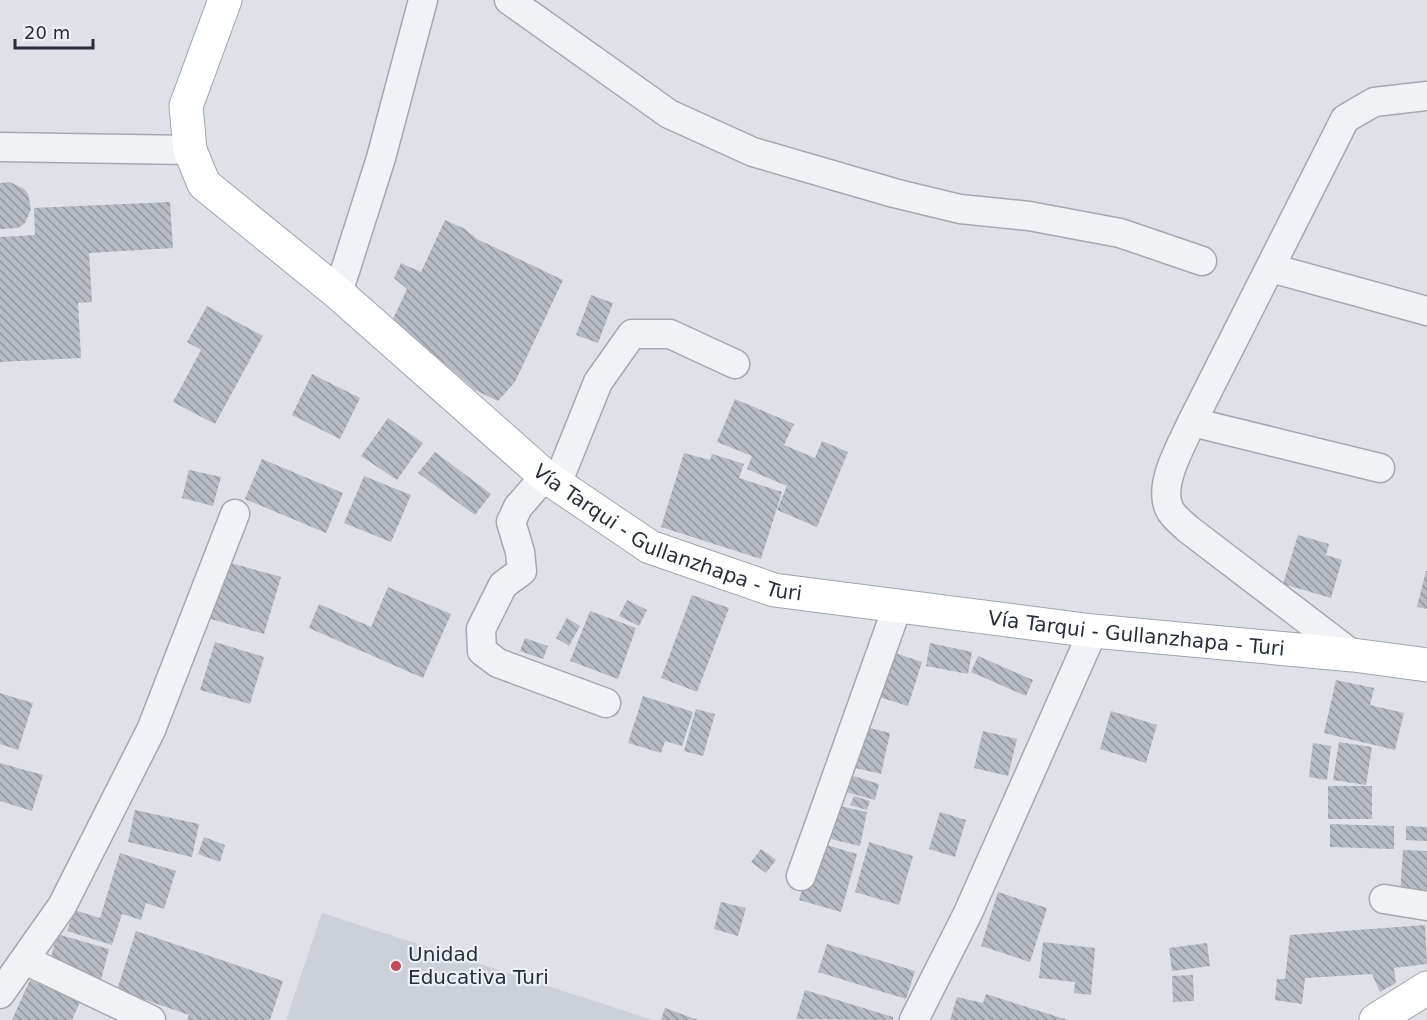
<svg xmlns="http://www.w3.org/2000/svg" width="1427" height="1020" viewBox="0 0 1427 1020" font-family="'DejaVu Sans',sans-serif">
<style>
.built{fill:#ccd0d8}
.building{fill:url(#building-back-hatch)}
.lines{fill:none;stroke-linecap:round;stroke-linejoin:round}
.minor-casing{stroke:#a4a8b0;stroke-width:31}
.major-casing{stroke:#9ea5b2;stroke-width:35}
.minor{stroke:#f0f2f5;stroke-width:28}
.major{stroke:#fff;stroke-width:33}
.poi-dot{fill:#c6495a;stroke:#edf0f4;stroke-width:2}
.labels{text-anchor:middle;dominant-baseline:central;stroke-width:4.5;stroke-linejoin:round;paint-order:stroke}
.street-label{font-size:20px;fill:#282f3c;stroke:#edf0f4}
.poi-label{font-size:20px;fill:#282f3c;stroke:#edf0f4;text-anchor:start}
</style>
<defs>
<pattern id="building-back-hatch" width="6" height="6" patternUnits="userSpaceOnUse" patternTransform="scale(1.5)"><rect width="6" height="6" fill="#b5bac3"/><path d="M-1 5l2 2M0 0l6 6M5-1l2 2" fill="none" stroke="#9398a0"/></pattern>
</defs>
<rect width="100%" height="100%" fill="#dee1e7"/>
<path class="built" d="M 322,913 L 653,1020 L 286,1020 Z"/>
<g class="building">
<path d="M 10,182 L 24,189 L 28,194 L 31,209 L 25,223 L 18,228 L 2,229 L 0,229 L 0,183 Z"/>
<path d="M 170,202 L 173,248 L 89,253 L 92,302 L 78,303 L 81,358 L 0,362 L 0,237 L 35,235 L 34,208 Z"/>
<path d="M 445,220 L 465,229 L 477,239 L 563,280 L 515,382 L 498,401 L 475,390 L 393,319 L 407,289 L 394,278 L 401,263 L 421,272 Z"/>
<path d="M 591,295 L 613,303 L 598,343 L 576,335 Z"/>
<path d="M 207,306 L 263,336 L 215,424 L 173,402 L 201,350 L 187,342 Z"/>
<path d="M 312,374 L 360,398 L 340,439 L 292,415 Z"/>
<path d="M 735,399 L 794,424 L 784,445 L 815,458 L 822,441 L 848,452 L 817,527 L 777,510 L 787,486 L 747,469 L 752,456 L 717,442 Z"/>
<path d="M 388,418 L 423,443 L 397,480 L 361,456 Z"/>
<path d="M 435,452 L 491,494 L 475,515 L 418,473 Z"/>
<path d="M 684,453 L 710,460 L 712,454 L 744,464 L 739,478 L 782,492 L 761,559 L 661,527 Z"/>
<path d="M 262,459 L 343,493 L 326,533 L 245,499 Z"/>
<path d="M 189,470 L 221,477 L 213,506 L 182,498 Z"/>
<path d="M 364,476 L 411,495 L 391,542 L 344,523 Z"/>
<path d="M 1298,535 L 1329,544 L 1326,555 L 1342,560 L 1331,598 L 1283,584 Z"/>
<path d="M 224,561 L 281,577 L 264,634 L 207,618 Z"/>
<path d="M 1426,571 L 1427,571 L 1427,609 L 1417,607 Z"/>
<path d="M 388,587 L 451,614 L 423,678 L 309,628 L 319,604 L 371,627 Z"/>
<path d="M 692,595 L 729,608 L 697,692 L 661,678 Z"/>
<path d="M 627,600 L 647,610 L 639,626 L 619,616 Z"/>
<path d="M 590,611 L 636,628 L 618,679 L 570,661 Z"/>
<path d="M 567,618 L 580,626 L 569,646 L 556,638 Z"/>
<path d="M 525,638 L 548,646 L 543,659 L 520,651 Z"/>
<path d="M 215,642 L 264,657 L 250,704 L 200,690 Z"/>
<path d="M 930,643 L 972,652 L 968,674 L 926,666 Z"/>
<path d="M 886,650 L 922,662 L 908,706 L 872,695 Z"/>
<path d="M 978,656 L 1033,680 L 1026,696 L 971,672 Z"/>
<path d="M 1336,680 L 1374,688 L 1370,705 L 1404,713 L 1395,750 L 1324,733 Z"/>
<path d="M 0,693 L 33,703 L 18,750 L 0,744 Z"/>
<path d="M 643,696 L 693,712 L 682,746 L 665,741 L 661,753 L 628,743 Z"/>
<path d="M 696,709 L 715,714 L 703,756 L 684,751 Z"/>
<path d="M 1111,711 L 1157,725 L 1146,763 L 1100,749 Z"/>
<path d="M 861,726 L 890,733 L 881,774 L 851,767 Z"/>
<path d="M 983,731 L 1017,739 L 1008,776 L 974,768 Z"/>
<path d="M 1339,742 L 1372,747 L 1366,785 L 1333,780 Z"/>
<path d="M 1313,743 L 1331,746 L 1327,780 L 1309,777 Z"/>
<path d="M 0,763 L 43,775 L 32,811 L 0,801 Z"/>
<path d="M 850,775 L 879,784 L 875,800 L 846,792 Z"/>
<rect x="1328" y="786" width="44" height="33"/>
<path d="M 854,796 L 870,801 L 867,810 L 850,805 Z"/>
<path d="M 835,805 L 867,812 L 860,846 L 827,838 Z"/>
<path d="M 135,810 L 199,824 L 192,857 L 128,842 Z"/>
<path d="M 940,812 L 966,820 L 955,857 L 929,849 Z"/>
<path d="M 1330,824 L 1394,826 L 1394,849 L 1330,847 Z"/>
<path d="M 1406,826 L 1427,827 L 1427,841 L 1406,840 Z"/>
<path d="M 204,837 L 225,845 L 220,862 L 198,854 Z"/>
<path d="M 816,842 L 857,854 L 841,912 L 799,900 Z"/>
<path d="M 869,842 L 913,856 L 899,905 L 855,892 Z"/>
<path d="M 761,849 L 776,860 L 766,873 L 751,862 Z"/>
<path d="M 1403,850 L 1427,851 L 1427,898 L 1400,896 Z"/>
<path d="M 120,853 L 176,871 L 164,909 L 146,903 L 141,920 L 122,914 L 112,945 L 67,931 L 74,910 L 100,918 Z"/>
<path d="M 998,892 L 1047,908 L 1030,962 L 981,946 Z"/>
<path d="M 721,902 L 746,908 L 738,936 L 714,929 Z"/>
<path d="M 1425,925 L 1427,964 L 1394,968 L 1396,983 L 1380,992 L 1372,974 L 1305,978 L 1302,1004 L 1275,1000 L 1277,979 L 1285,979 L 1290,935 Z"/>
<path d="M 136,931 L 283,981 L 270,1020 L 187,1020 L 189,1015 L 117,990 Z"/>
<path d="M 57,934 L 109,949 L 101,980 L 49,965 Z"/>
<path d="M 1043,942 L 1095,948 L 1091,995 L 1074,993 L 1075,982 L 1039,978 Z"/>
<path d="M 1207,943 L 1210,966 L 1172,971 L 1169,948 Z"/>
<path d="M 827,944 L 915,971 L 906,999 L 818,972 Z"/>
<path d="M 1193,975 L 1194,1001 L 1173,1002 L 1172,976 Z"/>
<path d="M 30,980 L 80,1002 L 72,1020 L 12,1020 Z"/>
<path d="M 805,990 L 893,1017 L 893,1020 L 796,1019 Z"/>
<path d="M 986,994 L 1068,1020 L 950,1020 L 957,997 L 983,1003 Z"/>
<path d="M 665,1008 L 698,1020 L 661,1020 Z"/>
</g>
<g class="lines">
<defs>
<g id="minor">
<path d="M 509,0 L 669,114 L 753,152 L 894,193 L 960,209 L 1029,216 L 1120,233 L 1202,261"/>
<path d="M 0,147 L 190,150"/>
<path d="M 1271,268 L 1427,311"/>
<path d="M 338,293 L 381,158 L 423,0"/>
<path d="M 1192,422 L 1380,468"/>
<path d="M 545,476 L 518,507 L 511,522 L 520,552 L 522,571 L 503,585 L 481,629 L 482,651 L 498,663 L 606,703"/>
<path d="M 557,484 L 598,382 L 632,334 L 670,334 L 735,364"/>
<path d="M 1353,655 L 1188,529 C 1182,523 1172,516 1169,508 C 1158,484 1182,444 1192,422 L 1345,119 L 1374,102 L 1427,96"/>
<path d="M 801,876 L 898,605"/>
<path d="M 1384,899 L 1427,906"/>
<path d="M 25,960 L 151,1020"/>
<path d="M 0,994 L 62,906 L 151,730 L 235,514"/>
<path d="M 914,1020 L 968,913 L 1093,631"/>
</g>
<g id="major">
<path id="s1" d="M 225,0 L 186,106 L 190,150 L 204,184 L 338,293 L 545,476 L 650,547 L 774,590 L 1093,631 L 1353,655 L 1427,665"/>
<path d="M 1376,1020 L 1427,988"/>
</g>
</defs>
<use href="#minor" class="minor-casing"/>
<use href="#major" class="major-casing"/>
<use href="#minor" class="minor"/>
<use href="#major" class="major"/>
</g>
<circle class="poi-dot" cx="396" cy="966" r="6"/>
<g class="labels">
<g class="street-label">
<text stroke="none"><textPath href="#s1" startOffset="780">Vía Tarqui - Gullanzhapa - Turi</textPath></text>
<text stroke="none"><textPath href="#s1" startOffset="1266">Vía Tarqui - Gullanzhapa - Turi</textPath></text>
</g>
<g class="poi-label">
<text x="408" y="954">Unidad<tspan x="408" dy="23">Educativa Turi</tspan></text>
</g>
</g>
<path d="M15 39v9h78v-9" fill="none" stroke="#282f3c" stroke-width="3"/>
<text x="24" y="39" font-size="18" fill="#282f3c" stroke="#edf0f4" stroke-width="4.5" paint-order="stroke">20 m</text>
</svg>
